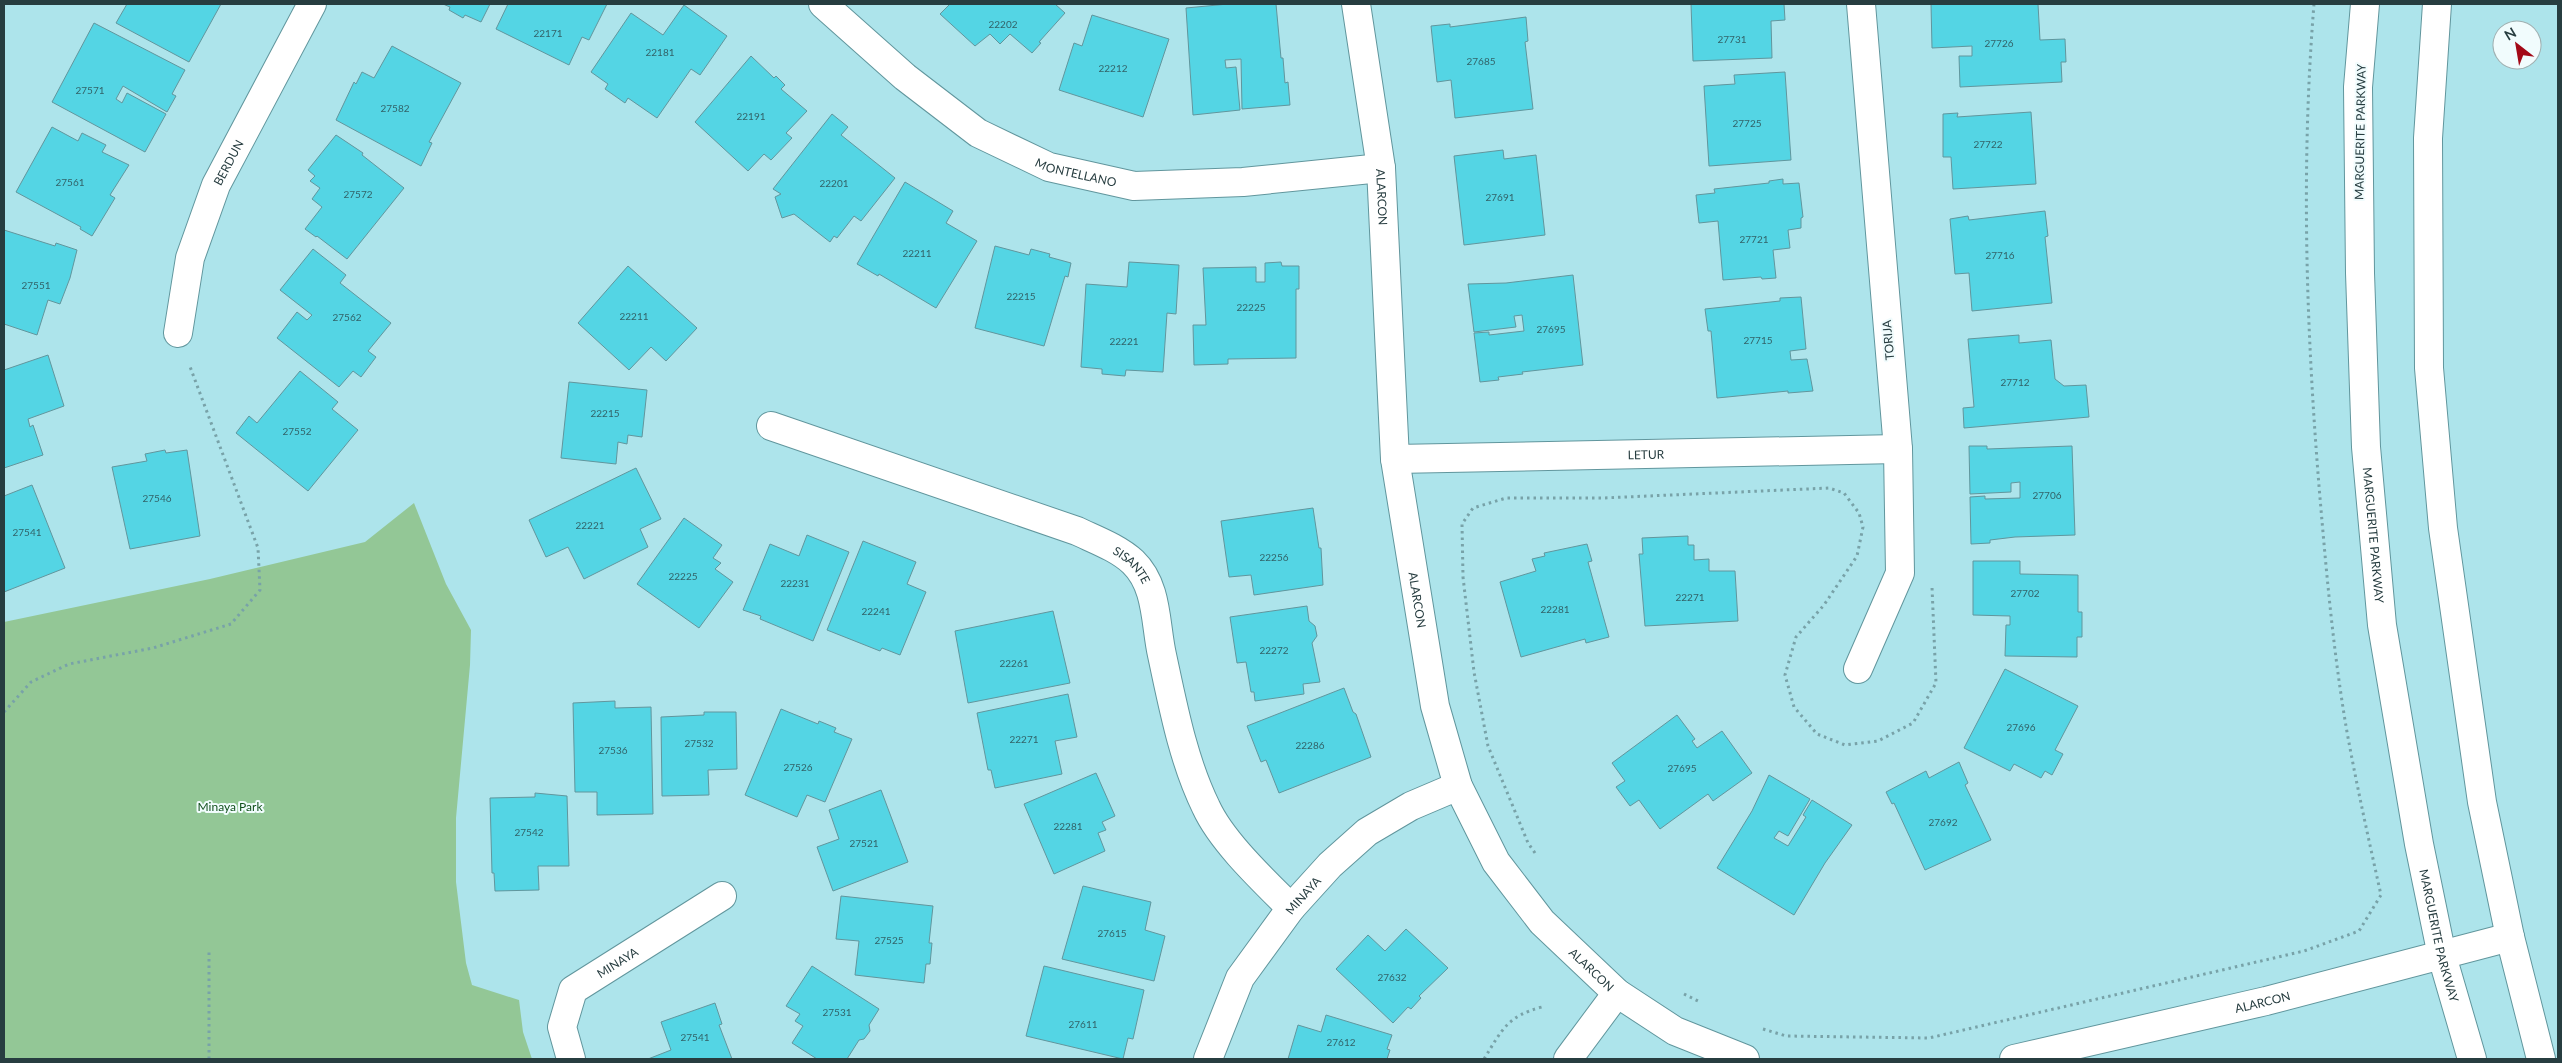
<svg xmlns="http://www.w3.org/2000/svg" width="2562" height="1063" viewBox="0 0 2562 1063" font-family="Lato,sans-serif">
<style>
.green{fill:#93c796}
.building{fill:#54d5e4;stroke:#61969d}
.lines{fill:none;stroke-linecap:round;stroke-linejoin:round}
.minor-casing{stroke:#61969d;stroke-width:30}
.primary-casing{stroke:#61969d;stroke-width:30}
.path{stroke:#78a2a8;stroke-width:3;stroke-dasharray:2.5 4;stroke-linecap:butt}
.minor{stroke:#fff;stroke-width:28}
.primary{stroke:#fff;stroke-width:28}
.labels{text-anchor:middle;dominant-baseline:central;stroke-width:4;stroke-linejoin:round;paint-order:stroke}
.number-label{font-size:10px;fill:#326369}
.street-label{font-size:12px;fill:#273d40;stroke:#f1fcfd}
.park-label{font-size:12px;fill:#12511d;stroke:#f1fcfd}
</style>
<rect width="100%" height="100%" fill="#ade4eb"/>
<path class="green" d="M 414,503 L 446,584 L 471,630 L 470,665 L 456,818 L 456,882 L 466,963 L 472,985 L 519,1000 L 523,1032 L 532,1059 L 4,1059 L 4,622 L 210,579 L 365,542 Z"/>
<g class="building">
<path d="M 127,4 L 221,4 L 189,62 L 116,23 Z"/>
<path d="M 443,4 L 490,4 L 481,22 L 465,15 L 463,18 L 449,10 L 450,7 Z"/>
<path d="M 508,4 L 607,4 L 589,40 L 582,37 L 569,65 L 496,29 Z"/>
<path d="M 950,4 L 1055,4 L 1065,13 L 1039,42 L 1041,43 L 1032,53 L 1010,34 L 1000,44 L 990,34 L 975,46 L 940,14 Z"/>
<path d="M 1228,4 L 1276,4 L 1281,58 L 1283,58 L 1285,83 L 1288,82 L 1290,105 L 1242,109 L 1241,59 L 1225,60 L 1226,68 L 1236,67 L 1240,110 L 1193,115 L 1186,8 Z"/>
<path d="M 1691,4 L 1784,4 L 1785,20 L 1771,21 L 1772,58 L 1693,61 Z"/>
<path d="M 1931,4 L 2038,4 L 2040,40 L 2065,39 L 2066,62 L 2061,62 L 2062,82 L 1960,87 L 1959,56 L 1972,56 L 1972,46 L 1932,48 Z"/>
<path d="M 684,5 L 727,36 L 700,75 L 691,69 L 657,118 L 628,98 L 625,103 L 605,89 L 608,84 L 591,72 L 631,13 L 663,35 Z"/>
<path d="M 1092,15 L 1169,39 L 1143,117 L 1059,90 L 1074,43 L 1082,46 Z"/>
<path d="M 1526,17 L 1528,41 L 1525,42 L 1533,109 L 1455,118 L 1451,80 L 1437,82 L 1431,26 L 1450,24 L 1450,27 Z"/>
<path d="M 94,23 L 185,70 L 172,94 L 176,96 L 167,112 L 123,86 L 116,99 L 122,103 L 127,93 L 166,114 L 145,152 L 52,102 Z"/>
<path d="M 392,46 L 461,83 L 429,142 L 432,143 L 421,166 L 336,120 L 354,82 L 356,84 L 362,72 L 374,78 Z"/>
<path d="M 751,56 L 774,78 L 776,76 L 785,85 L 781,89 L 807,111 L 786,133 L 792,138 L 771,160 L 764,154 L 748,171 L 695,122 Z"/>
<path d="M 1785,72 L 1791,160 L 1709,166 L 1704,86 L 1735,84 L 1734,75 Z"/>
<path d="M 2031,112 L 2036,184 L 1953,189 L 1951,157 L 1943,157 L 1943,114 L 1958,113 L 1957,117 Z"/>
<path d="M 832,114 L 848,127 L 841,135 L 895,178 L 861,221 L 854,216 L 837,238 L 834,236 L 830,242 L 794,214 L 782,218 L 775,197 L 781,194 L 773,189 Z"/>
<path d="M 52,127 L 78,141 L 82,133 L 106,145 L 102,152 L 129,165 L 110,195 L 115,198 L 92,236 L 80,229 L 81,227 L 16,192 Z"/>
<path d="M 336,135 L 363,153 L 362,155 L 404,188 L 347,259 L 317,236 L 316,237 L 305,229 L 322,207 L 312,199 L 320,188 L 310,181 L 315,176 L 308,170 Z"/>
<path d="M 1503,150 L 1504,159 L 1536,155 L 1545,235 L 1464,245 L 1454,156 Z"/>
<path d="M 1783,179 L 1783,184 L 1799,183 L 1803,217 L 1801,218 L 1801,228 L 1788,230 L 1790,248 L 1773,250 L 1776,278 L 1762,279 L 1761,277 L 1723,280 L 1718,221 L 1699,223 L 1696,195 L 1715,193 L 1714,189 L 1769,183 L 1769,181 Z"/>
<path d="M 905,182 L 953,211 L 946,223 L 977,241 L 936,308 L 879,274 L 878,276 L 857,264 Z"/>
<path d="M 2045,211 L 2048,236 L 2045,237 L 2052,303 L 1972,311 L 1969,273 L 1955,274 L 1950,219 L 1968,216 L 1969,220 Z"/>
<path d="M 4,230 L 55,246 L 56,243 L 77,250 L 70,278 L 60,304 L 48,300 L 37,335 L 4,324 Z"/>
<path d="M 995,246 L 1029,255 L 1031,249 L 1050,254 L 1049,257 L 1071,263 L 1068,277 L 1065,276 L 1044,346 L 975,328 Z"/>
<path d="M 313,249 L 346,275 L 340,283 L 391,323 L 368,351 L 376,357 L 361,377 L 353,371 L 339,387 L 277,338 L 297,312 L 307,320 L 312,315 L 280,290 Z"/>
<path d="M 1129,262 L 1179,265 L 1176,314 L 1167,313 L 1163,372 L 1126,370 L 1125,376 L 1102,374 L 1102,369 L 1081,367 L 1086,284 L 1127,287 Z"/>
<path d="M 1281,262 L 1282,266 L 1299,266 L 1299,289 L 1296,289 L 1296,358 L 1228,359 L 1228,364 L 1194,365 L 1193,325 L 1206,325 L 1203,268 L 1256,267 L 1256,282 L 1265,282 L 1265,263 Z"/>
<path d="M 628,266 L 697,328 L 666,361 L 651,347 L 629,370 L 578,323 Z"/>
<path d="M 1573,275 L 1583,365 L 1522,372 L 1523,374 L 1498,377 L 1499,380 L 1480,382 L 1474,333 L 1489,332 L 1489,335 L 1524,331 L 1522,315 L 1514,316 L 1516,327 L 1474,332 L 1468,284 L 1506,283 Z"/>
<path d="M 1801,297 L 1806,349 L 1790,351 L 1791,360 L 1807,359 L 1813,391 L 1788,393 L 1788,391 L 1717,398 L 1711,331 L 1708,331 L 1705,309 L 1780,301 L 1780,298 Z"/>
<path d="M 2019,335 L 2019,343 L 2051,340 L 2055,379 L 2064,386 L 2086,385 L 2089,417 L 1964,428 L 1963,408 L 1974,407 L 1968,339 Z"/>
<path d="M 48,355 L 64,406 L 28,419 L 30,427 L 33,425 L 43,455 L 4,468 L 4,370 Z"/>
<path d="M 300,371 L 338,402 L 332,409 L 358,430 L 308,491 L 236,433 L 249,416 L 257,423 Z"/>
<path d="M 569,382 L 647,390 L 642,437 L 628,435 L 627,444 L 618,442 L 616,464 L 561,458 Z"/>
<path d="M 1969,446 L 1987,446 L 1987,449 L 2072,446 L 2075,535 L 2015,537 L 1990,540 L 1990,543 L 1971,544 L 1970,497 L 1985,496 L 1985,499 L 2020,498 L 2020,482 L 2011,483 L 2011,492 L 1970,494 Z"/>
<path d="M 165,450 L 166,453 L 187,450 L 200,536 L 130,549 L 112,467 L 147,461 L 145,454 Z"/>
<path d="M 636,468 L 661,519 L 640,529 L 648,547 L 584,579 L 568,547 L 546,557 L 529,520 Z"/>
<path d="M 32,485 L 65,568 L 4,592 L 4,496 Z"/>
<path d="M 1313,508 L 1319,548 L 1321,548 L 1323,585 L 1254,595 L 1251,575 L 1229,577 L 1221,521 Z"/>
<path d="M 684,518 L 722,545 L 713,558 L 721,563 L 715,569 L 733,582 L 699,628 L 637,584 Z"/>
<path d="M 807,535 L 849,552 L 813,641 L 760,619 L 761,616 L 743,610 L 770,544 L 799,556 Z"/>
<path d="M 1688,536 L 1688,545 L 1694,545 L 1694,560 L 1709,559 L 1709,571 L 1735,571 L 1738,621 L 1645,626 L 1639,554 L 1643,554 L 1642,538 Z"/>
<path d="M 863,541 L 916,562 L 907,584 L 926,592 L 900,655 L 882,648 L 880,651 L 827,630 Z"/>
<path d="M 1587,544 L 1592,561 L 1588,562 L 1609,637 L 1586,643 L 1585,639 L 1521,657 L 1500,582 L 1536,571 L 1532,559 L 1545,556 L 1544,553 Z"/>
<path d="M 1973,561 L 2020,561 L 2020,574 L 2078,575 L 2078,612 L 2082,612 L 2082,637 L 2077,637 L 2077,657 L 2005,656 L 2006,625 L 2010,625 L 2010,616 L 1973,615 Z"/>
<path d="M 1307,606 L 1309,621 L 1315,626 L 1317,636 L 1312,643 L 1320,682 L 1303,684 L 1304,694 L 1255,701 L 1254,692 L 1251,692 L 1246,662 L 1237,663 L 1230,617 Z"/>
<path d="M 1053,611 L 1070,683 L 968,703 L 955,631 Z"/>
<path d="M 2005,669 L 2078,706 L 2055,750 L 2063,754 L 2052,775 L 2045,771 L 2041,778 L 2014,764 L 2010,771 L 1964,748 Z"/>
<path d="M 1344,688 L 1353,712 L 1356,714 L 1371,757 L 1279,793 L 1266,760 L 1261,762 L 1247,726 Z"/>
<path d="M 1068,694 L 1077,737 L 1055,741 L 1062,774 L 995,788 L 991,770 L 988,770 L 977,713 Z"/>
<path d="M 615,701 L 615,708 L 651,707 L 653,814 L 597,815 L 597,792 L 575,792 L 573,703 Z"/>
<path d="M 781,709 L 818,724 L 819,721 L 836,728 L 834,732 L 852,739 L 825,802 L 807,795 L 797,817 L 745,795 Z"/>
<path d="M 704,712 L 736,712 L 737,769 L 708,770 L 709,795 L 662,796 L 661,717 L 704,715 Z"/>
<path d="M 1677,715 L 1695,739 L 1692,741 L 1697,748 L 1722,731 L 1752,773 L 1713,801 L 1708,794 L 1660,829 L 1639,800 L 1630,806 L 1616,787 L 1625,781 L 1612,763 Z"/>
<path d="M 1959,762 L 1968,783 L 1965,785 L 1991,840 L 1925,870 L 1894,803 L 1892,804 L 1886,792 L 1926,771 L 1929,778 Z"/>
<path d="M 1096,773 L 1115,816 L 1102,822 L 1106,830 L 1098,833 L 1105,851 L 1054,874 L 1024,804 Z"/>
<path d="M 1769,775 L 1810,799 L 1788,836 L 1779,831 L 1774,838 L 1788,846 L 1806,817 L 1803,815 L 1812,800 L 1852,825 L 1825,863 L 1794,915 L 1717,868 L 1752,811 Z"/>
<path d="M 881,790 L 908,862 L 833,891 L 817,847 L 839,839 L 829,810 Z"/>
<path d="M 535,793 L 567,796 L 569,866 L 538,866 L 539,890 L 495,891 L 494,873 L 492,873 L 490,798 L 535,797 Z"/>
<path d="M 1083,886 L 1151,902 L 1145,930 L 1165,936 L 1154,981 L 1062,959 Z"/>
<path d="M 841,896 L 933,906 L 929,943 L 932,943 L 930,964 L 926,964 L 924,983 L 855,975 L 859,941 L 836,939 Z"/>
<path d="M 1406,929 L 1448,968 L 1419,996 L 1421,998 L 1411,1009 L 1408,1007 L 1393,1023 L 1336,969 L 1368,935 L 1385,951 Z"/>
<path d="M 812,966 L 879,1009 L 869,1025 L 870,1031 L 864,1039 L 859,1040 L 847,1059 L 817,1059 L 792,1043 L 803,1026 L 795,1021 L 800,1014 L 786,1006 Z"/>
<path d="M 1044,966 L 1144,990 L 1133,1039 L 1128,1038 L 1123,1059 L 1026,1036 Z"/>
<path d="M 715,1003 L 722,1024 L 719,1025 L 732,1059 L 648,1059 L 671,1050 L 661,1022 Z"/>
<path d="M 1326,1015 L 1392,1035 L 1387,1049 L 1390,1050 L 1387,1059 L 1288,1059 L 1298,1025 L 1321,1032 Z"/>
</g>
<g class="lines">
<defs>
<g id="minor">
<path id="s1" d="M 823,4 L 905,77 L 978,133 L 1049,167 L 1134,186 L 1243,182 L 1381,168"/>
<path id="s2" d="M 1356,4 L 1381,168 L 1395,459 L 1435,706 L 1458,786 L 1496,862 L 1542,922 L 1617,993 L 1675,1031 L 1745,1059"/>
<path id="s3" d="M 178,333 L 190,258 L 216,185 L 312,4"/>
<path id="s4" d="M 771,426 L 1077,531 C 1096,540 1118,548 1133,562 C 1158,586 1155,624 1162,655 C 1173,706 1183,760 1206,807 C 1222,842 1264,881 1291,908"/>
<path id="s5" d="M 1395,459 L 1898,449"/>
<path d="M 1858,669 L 1900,573 L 1898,449 L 1861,4"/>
<path id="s6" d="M 571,1059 L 562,1027 L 573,990 L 722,896"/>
<path id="s7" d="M 1208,1059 L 1240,978 L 1291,908 L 1330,865 L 1367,832 L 1411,806 L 1458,786"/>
<path d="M 1568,1059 L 1617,993"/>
<path id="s8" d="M 2014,1059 L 2266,1001 L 2510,937"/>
</g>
<g id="primary">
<path id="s9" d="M 2365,4 L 2358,87 L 2360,273 L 2366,447 L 2382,625 L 2419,844 L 2442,956 L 2472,1059"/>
<path d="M 2437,4 L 2428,138 L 2429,368 L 2443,528 L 2482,802 L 2510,937 L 2541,1059"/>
</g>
</defs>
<use href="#minor" class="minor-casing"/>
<use href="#primary" class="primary-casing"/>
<g class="path">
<path d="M 4,712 L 31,682 L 69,664 L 153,648 L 231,624 L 260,590 L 258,548 L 189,364"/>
<path d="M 1535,853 L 1528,843 L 1488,746 L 1474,672 L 1463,577 L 1462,524 L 1473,508 L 1506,498 L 1603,498 L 1829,488 L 1844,493 L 1859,513 L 1863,527 L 1857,556 L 1824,605 L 1796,637 L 1785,675 L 1794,707 L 1817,734 L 1845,745 L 1878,741 L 1913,723 L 1936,683 L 1932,587"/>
<path d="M 1684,994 L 1700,1002"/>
<path d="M 1763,1029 L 1786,1036 L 1929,1038 L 2304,951 L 2359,931 L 2381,895 C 2369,841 2357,787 2347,732 C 2333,651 2326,568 2319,486 C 2306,325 2301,164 2314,4"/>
<path d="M 209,1059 L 209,949"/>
<path d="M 1484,1059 C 1502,1030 1507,1016 1542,1007"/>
</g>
<use href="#minor" class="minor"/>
<use href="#primary" class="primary"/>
</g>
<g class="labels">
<g class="number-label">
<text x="1003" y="24">22202</text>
<text x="548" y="33">22171</text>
<text x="1732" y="39">27731</text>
<text x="1999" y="43">27726</text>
<text x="660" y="52">22181</text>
<text x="1481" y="61">27685</text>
<text x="1113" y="68">22212</text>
<text x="90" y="90">27571</text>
<text x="395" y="108">27582</text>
<text x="751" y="116">22191</text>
<text x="1747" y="123">27725</text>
<text x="1988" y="144">27722</text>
<text x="70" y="182">27561</text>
<text x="834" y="183">22201</text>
<text x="358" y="194">27572</text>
<text x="1500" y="197">27691</text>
<text x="1754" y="239">27721</text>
<text x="917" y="253">22211</text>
<text x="2000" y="255">27716</text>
<text x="36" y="285">27551</text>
<text x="1021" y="296">22215</text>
<text x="1251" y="307">22225</text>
<text x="634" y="316">22211</text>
<text x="347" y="317">27562</text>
<text x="1551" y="329">27695</text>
<text x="1758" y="340">27715</text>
<text x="1124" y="341">22221</text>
<text x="2015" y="382">27712</text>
<text x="605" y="413">22215</text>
<text x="297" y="431">27552</text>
<text x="2047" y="495">27706</text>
<text x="157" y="498">27546</text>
<text x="590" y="525">22221</text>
<text x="27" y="532">27541</text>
<text x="1274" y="557">22256</text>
<text x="683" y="576">22225</text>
<text x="795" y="583">22231</text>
<text x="2025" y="593">27702</text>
<text x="1690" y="597">22271</text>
<text x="1555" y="609">22281</text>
<text x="876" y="611">22241</text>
<text x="1274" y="650">22272</text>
<text x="1014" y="663">22261</text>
<text x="2021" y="727">27696</text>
<text x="1024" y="739">22271</text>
<text x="699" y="743">27532</text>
<text x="1310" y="745">22286</text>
<text x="613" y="750">27536</text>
<text x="798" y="767">27526</text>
<text x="1682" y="768">27695</text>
<text x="1943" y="822">27692</text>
<text x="1068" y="826">22281</text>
<text x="529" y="832">27542</text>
<text x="864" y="843">27521</text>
<text x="1112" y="933">27615</text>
<text x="889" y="940">27525</text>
<text x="1392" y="977">27632</text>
<text x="837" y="1012">27531</text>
<text x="1083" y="1024">27611</text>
<text x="695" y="1037">27541</text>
<text x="1341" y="1042">27612</text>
</g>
<g class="street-label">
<text transform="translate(2360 132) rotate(-89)">MARGUERITE PARKWAY</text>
<text stroke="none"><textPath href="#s3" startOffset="179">BERDUN</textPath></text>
<text stroke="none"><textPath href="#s1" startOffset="308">MONTELLANO</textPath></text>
<text stroke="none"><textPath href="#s2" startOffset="195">ALARCON</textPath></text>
<text transform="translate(1888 340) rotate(-95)">TORIJA</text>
<text stroke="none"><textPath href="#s5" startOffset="251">LETUR</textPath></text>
<text stroke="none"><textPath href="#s9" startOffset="532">MARGUERITE PARKWAY</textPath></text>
<text stroke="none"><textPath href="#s4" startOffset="389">SISANTE</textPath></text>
<text stroke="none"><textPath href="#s2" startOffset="600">ALARCON</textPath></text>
<text stroke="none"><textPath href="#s7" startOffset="191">MINAYA</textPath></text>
<text stroke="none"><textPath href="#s9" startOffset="938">MARGUERITE PARKWAY</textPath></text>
<text stroke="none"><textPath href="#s6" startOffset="124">MINAYA</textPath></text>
<text stroke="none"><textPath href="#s2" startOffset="1020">ALARCON</textPath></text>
<text stroke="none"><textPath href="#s8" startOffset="255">ALARCON</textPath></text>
</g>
<g class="park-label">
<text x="230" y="806">Minaya Park</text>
</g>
</g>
<rect width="2562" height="1063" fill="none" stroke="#273d40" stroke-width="10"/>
<g transform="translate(2517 45) rotate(329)"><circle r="24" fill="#f1fcfd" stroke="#a0b0b1"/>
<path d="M0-4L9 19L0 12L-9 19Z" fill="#a30917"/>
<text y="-8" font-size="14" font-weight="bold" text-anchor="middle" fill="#273d40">N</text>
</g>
</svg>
